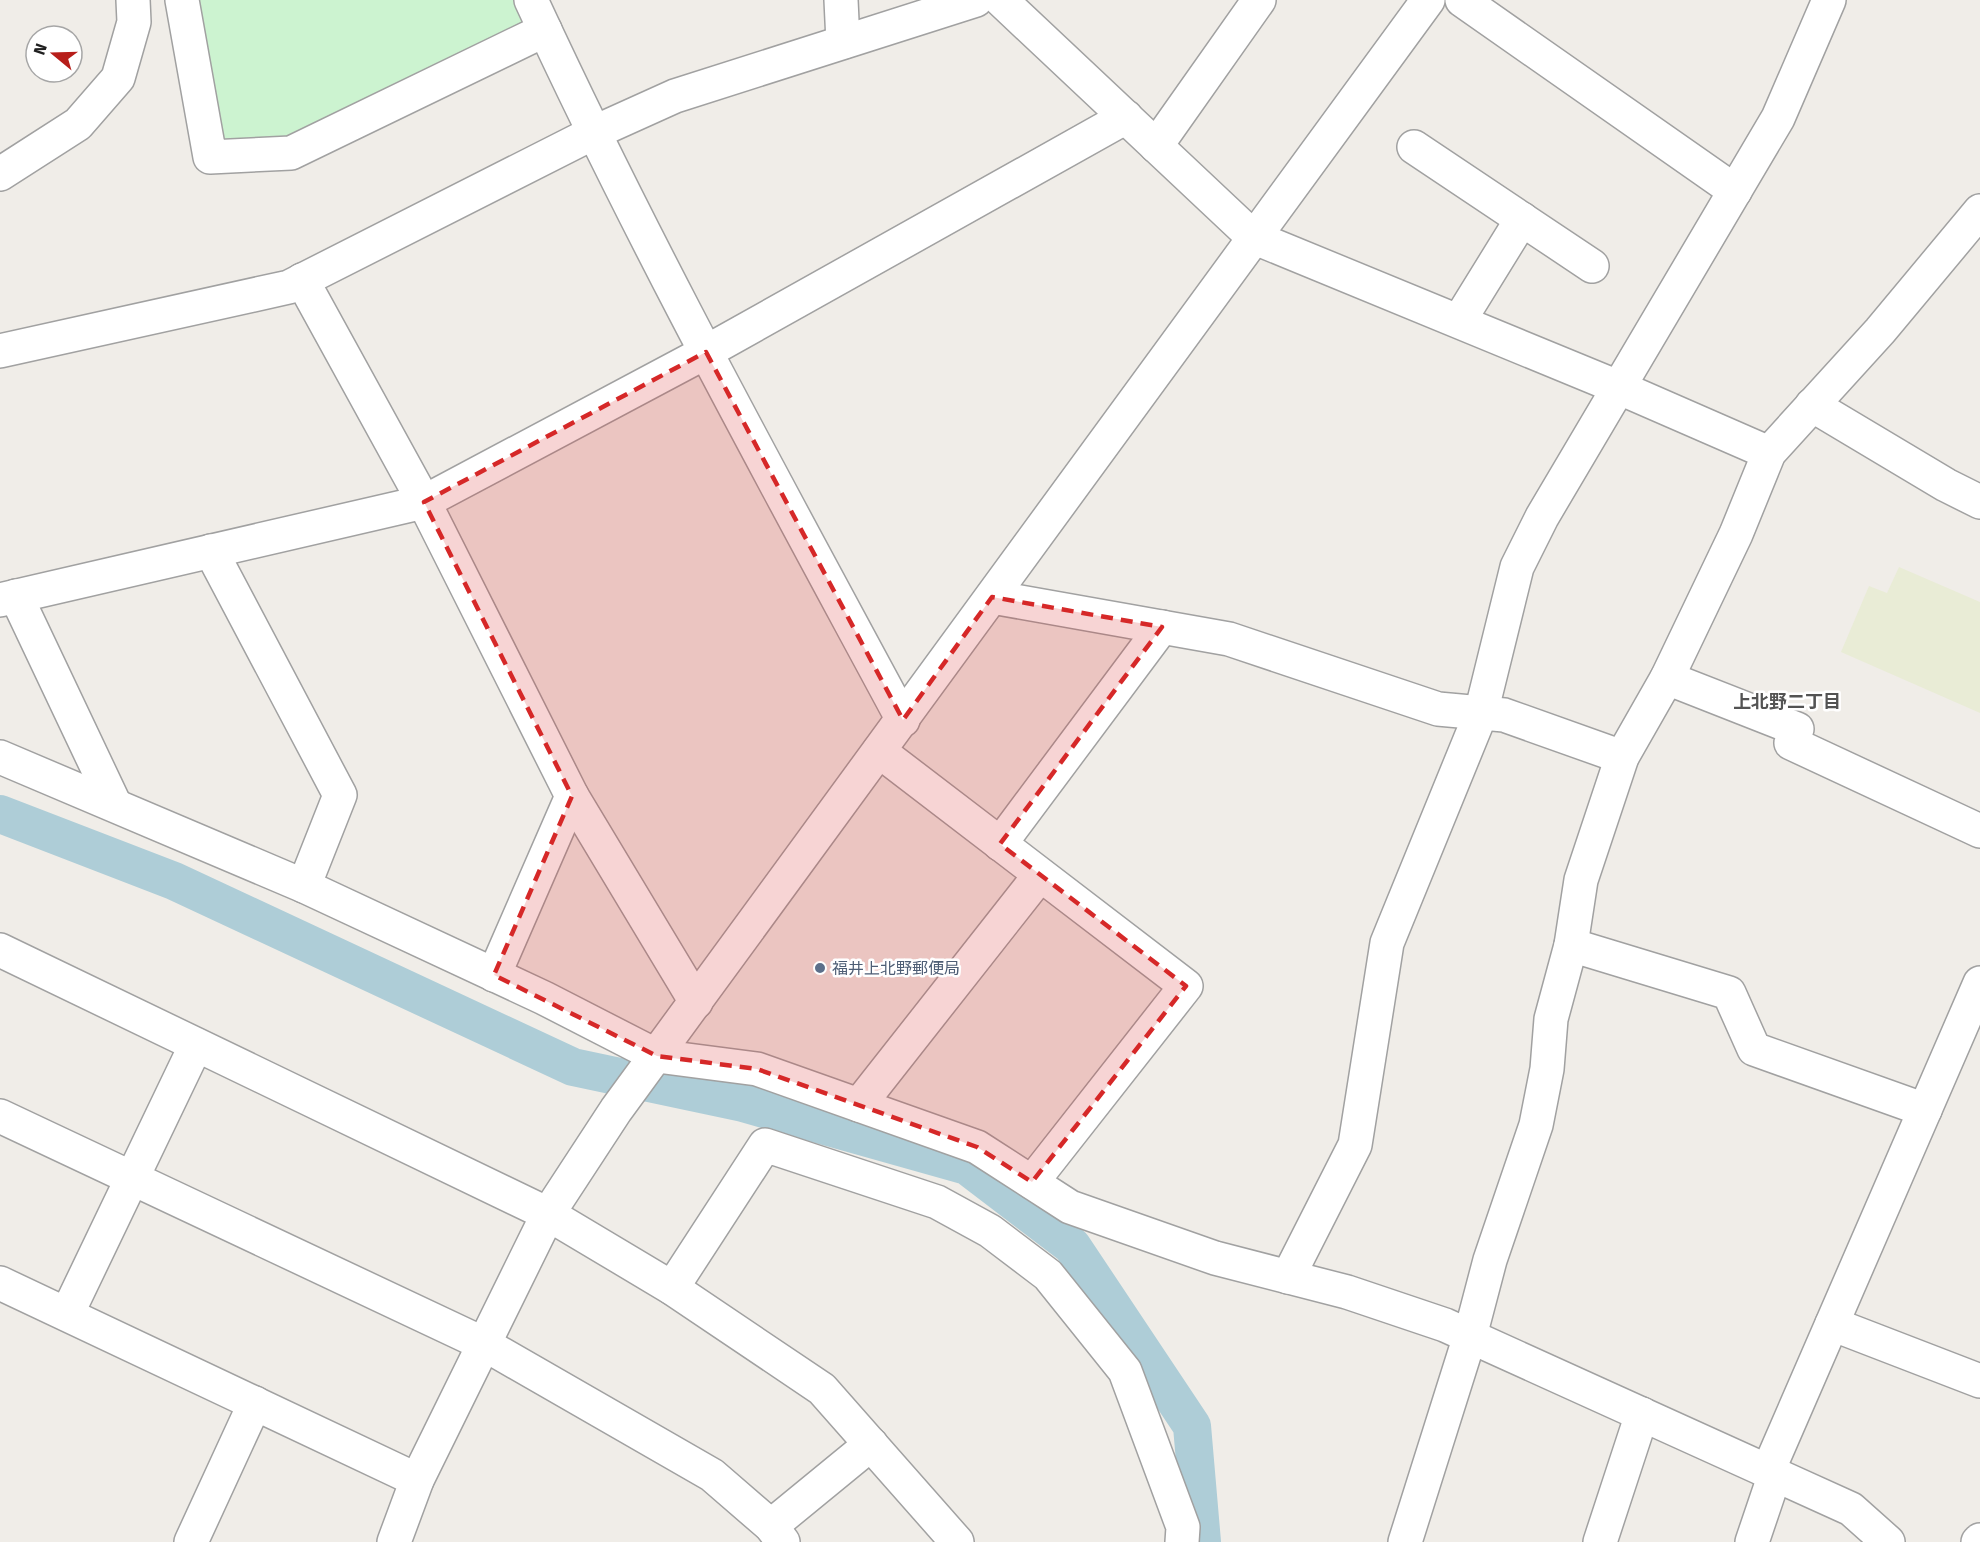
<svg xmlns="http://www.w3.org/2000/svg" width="1980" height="1542" viewBox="0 0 1980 1542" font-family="'Fira Sans','Noto Sans JP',sans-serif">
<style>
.farmland{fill:#e9ecd6}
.park{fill:#ccf3d0}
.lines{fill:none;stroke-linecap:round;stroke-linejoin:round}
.canal{stroke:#aecdd7;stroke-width:38}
.minor-casing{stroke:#a1a1a1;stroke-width:36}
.minor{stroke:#fff;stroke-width:33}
.marked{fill:#d62828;fill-opacity:0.2;stroke:#d62828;stroke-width:4.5;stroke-dasharray:12 8;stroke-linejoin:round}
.service-dot{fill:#5c6f8a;stroke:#fff;stroke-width:2}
.labels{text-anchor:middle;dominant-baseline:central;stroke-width:5;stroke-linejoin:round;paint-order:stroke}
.service-label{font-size:16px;fill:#4e5e75;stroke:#fff;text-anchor:start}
.neighbourhood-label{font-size:18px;font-weight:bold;fill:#535353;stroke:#fff}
</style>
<rect width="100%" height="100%" fill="#f0ede8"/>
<path class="farmland" d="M 1899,567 L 1980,602 L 1980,713 L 1841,652 L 1869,586 L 1887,593 Z"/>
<path class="park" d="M 190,0 L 535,0 L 545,30 L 308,144 L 210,157 Z"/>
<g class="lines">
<path class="canal" d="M 0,814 L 174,881 L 573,1067 L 743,1103 L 967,1166 L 1072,1246 L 1192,1426 L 1202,1542"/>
<defs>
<g id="minor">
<path d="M 182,0 L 210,157 L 291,153 L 545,30"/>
<path d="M 531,0 C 644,245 775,482 903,720"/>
<path d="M 841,0 L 843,42"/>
<path d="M 1001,0 L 1253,237 L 1620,388 L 1769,453"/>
<path d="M 1462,0 L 1735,191"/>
<path d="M 1156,146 L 1259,0"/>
<path d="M 1414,147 L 1592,266"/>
<path d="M 0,174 L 78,124 L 118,78 L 134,22 L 133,0"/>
<path d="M 302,280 L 424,502 L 572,796 L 494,975"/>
<path d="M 1459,321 L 1522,219"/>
<path d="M 0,351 L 289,287 L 593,133 L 675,96 L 976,0"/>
<path d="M 1812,405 L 1946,485 L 1980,502"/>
<path d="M 211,551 L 340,795 L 304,886"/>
<path d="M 16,596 L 115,805"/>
<path d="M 992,597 L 1229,639 L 1438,709 L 1504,715 L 1622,757"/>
<path d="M 0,600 L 424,502 L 706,352 L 1126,117"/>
<path d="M 1667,678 L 1797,729 L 1791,743 L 1980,831"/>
<path d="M 879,751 L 1186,986 L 1032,1182"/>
<path d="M 0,757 L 304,886 L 544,998 L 657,1056 L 757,1069 L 977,1147 L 1070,1207 L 1215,1258 L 1347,1292 L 1445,1325 L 1851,1509 L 1888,1542"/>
<path d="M 572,796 L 696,1002"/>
<path d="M 1000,844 L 1162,627"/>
<path d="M 1571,945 L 1729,993 L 1754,1049 L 1925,1110"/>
<path d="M 0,950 L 548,1214 L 672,1288 L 822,1389 L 957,1542"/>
<path d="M 859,1105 L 1040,875"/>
<path d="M 0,1116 L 484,1344 L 712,1475 L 771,1526 L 783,1542"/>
<path d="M 1288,1277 L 1355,1145 L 1387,943 L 1481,713 L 1517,567 L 1542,517 L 1778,118 L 1829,0"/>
<path d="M 0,1283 L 417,1480"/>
<path d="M 672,1288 L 765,1145 L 937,1202 L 990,1231 L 1048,1275 L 1125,1371 L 1183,1527 L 1182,1542"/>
<path d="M 67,1314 L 196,1045"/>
<path d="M 1832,1324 L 1980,1381"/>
<path d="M 1768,1471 L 1980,983"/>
<path d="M 771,1526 L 871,1444"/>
<path d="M 191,1542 L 255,1403"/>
<path d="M 394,1542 L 417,1480 L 548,1214 L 616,1110 L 1428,0"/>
<path d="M 1405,1542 L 1470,1336 L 1490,1260 L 1536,1125 L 1547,1069 L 1551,1019 L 1571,945 L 1581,880 L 1622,757 L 1667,678 L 1736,534 L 1769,453 L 1880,331 L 1980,211"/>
<path d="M 1600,1542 L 1642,1414"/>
<path d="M 1752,1542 L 1775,1474"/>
<path d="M 1978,1542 L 1980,1540"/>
</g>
</defs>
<use href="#minor" class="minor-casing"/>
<use href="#minor" class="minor"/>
</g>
<path class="marked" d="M 706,352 L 903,720 L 992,597 L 1162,627 L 1000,844 L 1186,986 L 1032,1182 L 977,1147 L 757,1069 L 657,1056 L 494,975 L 572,796 L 424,502 Z"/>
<circle class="service-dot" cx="820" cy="968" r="6"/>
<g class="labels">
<g class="service-label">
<text x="832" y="968">福井上北野郵便局</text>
</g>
<g class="neighbourhood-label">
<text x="1787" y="702">上北野二丁目</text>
</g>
</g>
<g transform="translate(54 54) rotate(289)"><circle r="28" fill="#ffffff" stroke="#a6a6a6" stroke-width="1.5"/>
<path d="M0-4.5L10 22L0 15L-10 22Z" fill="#b71e1a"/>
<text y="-9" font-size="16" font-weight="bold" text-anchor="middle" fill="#202020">N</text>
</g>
</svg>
